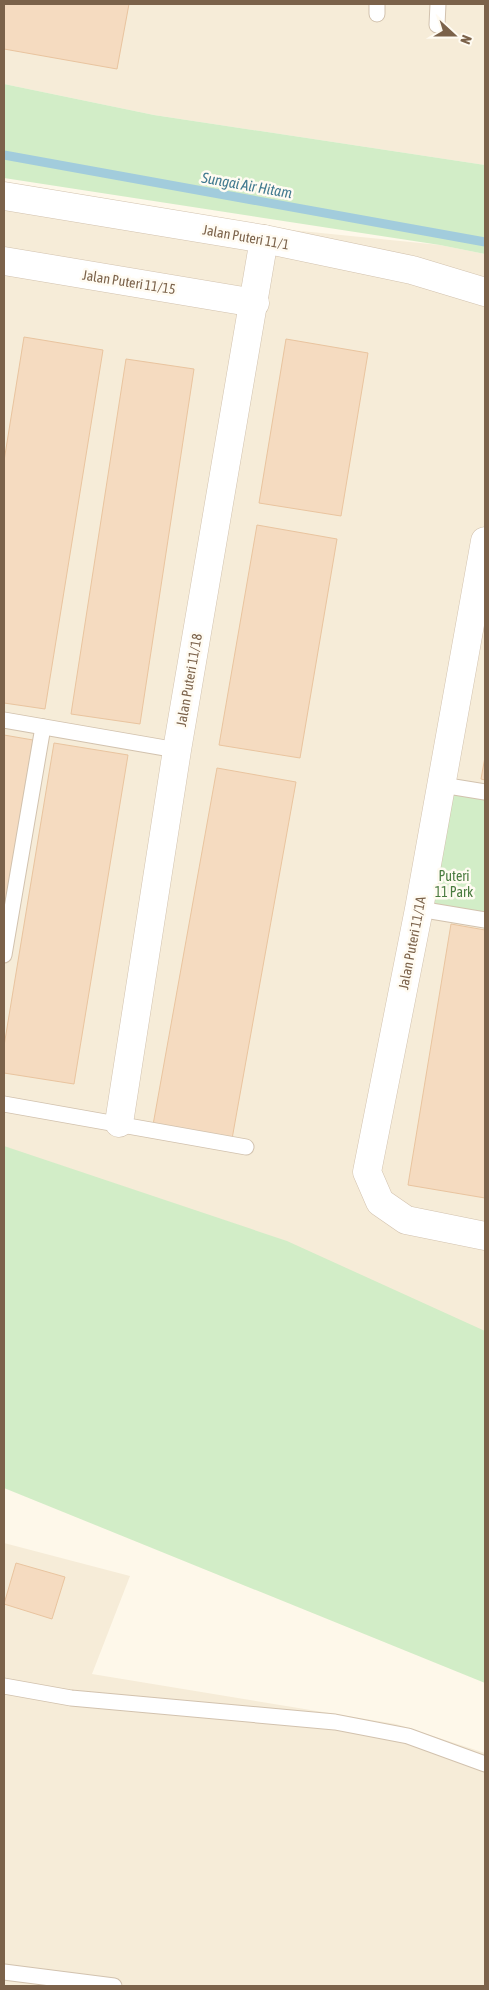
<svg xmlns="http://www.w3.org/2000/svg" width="489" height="1990" viewBox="0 0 489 1990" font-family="'Asap Condensed',sans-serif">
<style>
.residential{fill:#f6ecd8}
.green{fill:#d2edc7}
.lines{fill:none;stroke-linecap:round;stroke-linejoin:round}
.stream{stroke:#a2ccdc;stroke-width:9}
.building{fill:#f5dbc0;stroke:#e9c49f}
.lane-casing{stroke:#d2c2ae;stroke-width:17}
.street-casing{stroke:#d2c2ae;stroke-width:29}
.lane{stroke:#fff;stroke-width:15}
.street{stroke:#fff;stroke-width:28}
.labels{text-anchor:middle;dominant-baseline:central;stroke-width:5;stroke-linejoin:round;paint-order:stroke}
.street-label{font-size:14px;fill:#7b624a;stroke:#fffbf2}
.park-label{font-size:14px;fill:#497b3f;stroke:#fffbf2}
.water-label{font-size:15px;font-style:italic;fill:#427a90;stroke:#fffbf2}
</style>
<rect width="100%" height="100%" fill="#fef8ea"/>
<g class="residential">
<path d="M 4,4 L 485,4 L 485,165 L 154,115 L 4,84 Z"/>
<path d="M 4,201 L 440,245 L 485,254 L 485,1358 L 4,1186 Z"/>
<path d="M 4,1543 L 130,1576 L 92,1674 L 396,1724 L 485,1753 L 485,1986 L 4,1986 Z"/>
</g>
<g class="green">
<path d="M 4,84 L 154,115 L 485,165 L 485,254 L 440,245 L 4,178 Z"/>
<path d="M 442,785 L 485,792 L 485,920 L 419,909 Z"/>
<path d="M 4,1146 L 287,1241 L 485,1331 L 485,1683 L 4,1488 Z"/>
</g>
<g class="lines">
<path class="stream" d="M 4,155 L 485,242"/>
</g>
<g class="building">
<path d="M 4,4 L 129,4 L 117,69 L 4,49 Z"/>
<path d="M 24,337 L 103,350 L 45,709 L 4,703 L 4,461 Z"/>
<path d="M 286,339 L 368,353 L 341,516 L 259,503 Z"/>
<path d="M 126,359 L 194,369 L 140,724 L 71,714 Z"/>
<path d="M 257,525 L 337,539 L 300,758 L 219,745 Z"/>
<path d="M 4,735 L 33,740 L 4,911 Z"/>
<path d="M 54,743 L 128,755 L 74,1084 L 4,1073 L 4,1046 Z"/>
<path d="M 485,757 L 485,780 L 481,779 Z"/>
<path d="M 217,768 L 296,782 L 232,1139 L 153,1125 Z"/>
<path d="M 451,924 L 485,930 L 485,1198 L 408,1185 Z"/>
<path d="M 16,1563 L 65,1577 L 52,1619 L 4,1604 Z"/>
</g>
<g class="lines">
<defs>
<g id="lane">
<path d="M 377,14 L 377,4"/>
<path d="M 437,25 L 438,4"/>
<path d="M 4,720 L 177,750"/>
<path d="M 442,785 L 485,792"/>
<path d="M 419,909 L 485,920"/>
<path d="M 4,955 L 43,727"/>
<path d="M 4,1104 L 246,1147"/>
<path d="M 4,1686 L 71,1698 L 335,1722 L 408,1736 L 485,1764"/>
<path d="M 4,1972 L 114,1986"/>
</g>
<g id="street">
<path d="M 4,196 L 264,239 L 412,270 L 485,292"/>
<path d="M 4,261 L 255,303"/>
<path d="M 485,541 L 419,909 L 367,1172 L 380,1202 L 406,1220 L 485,1236"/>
<path d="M 119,1123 L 177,750 L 264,239"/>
</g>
</defs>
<use href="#lane" class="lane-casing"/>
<use href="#street" class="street-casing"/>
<use href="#lane" class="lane"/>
<use href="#street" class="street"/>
</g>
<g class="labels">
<g class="street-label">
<text transform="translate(246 237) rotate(10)">Jalan Puteri 11/1</text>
<text transform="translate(129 282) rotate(9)">Jalan Puteri 11/15</text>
<text transform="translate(189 680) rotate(-80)">Jalan Puteri 11/18</text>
<text transform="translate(412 943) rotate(-79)">Jalan Puteri 11/1A</text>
</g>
<g class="park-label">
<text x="454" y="876">Puteri<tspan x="454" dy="16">11 Park</tspan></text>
</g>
<g class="water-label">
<text transform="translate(247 185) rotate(10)">Sungai Air Hitam</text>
</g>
</g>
<rect width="489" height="1990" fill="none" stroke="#7b624a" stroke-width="10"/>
<g transform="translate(454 35) rotate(111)" stroke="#fffbf2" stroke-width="4" paint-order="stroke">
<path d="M0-4L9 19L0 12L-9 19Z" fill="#7b624a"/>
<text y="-8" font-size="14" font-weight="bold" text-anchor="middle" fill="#7b624a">N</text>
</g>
</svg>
